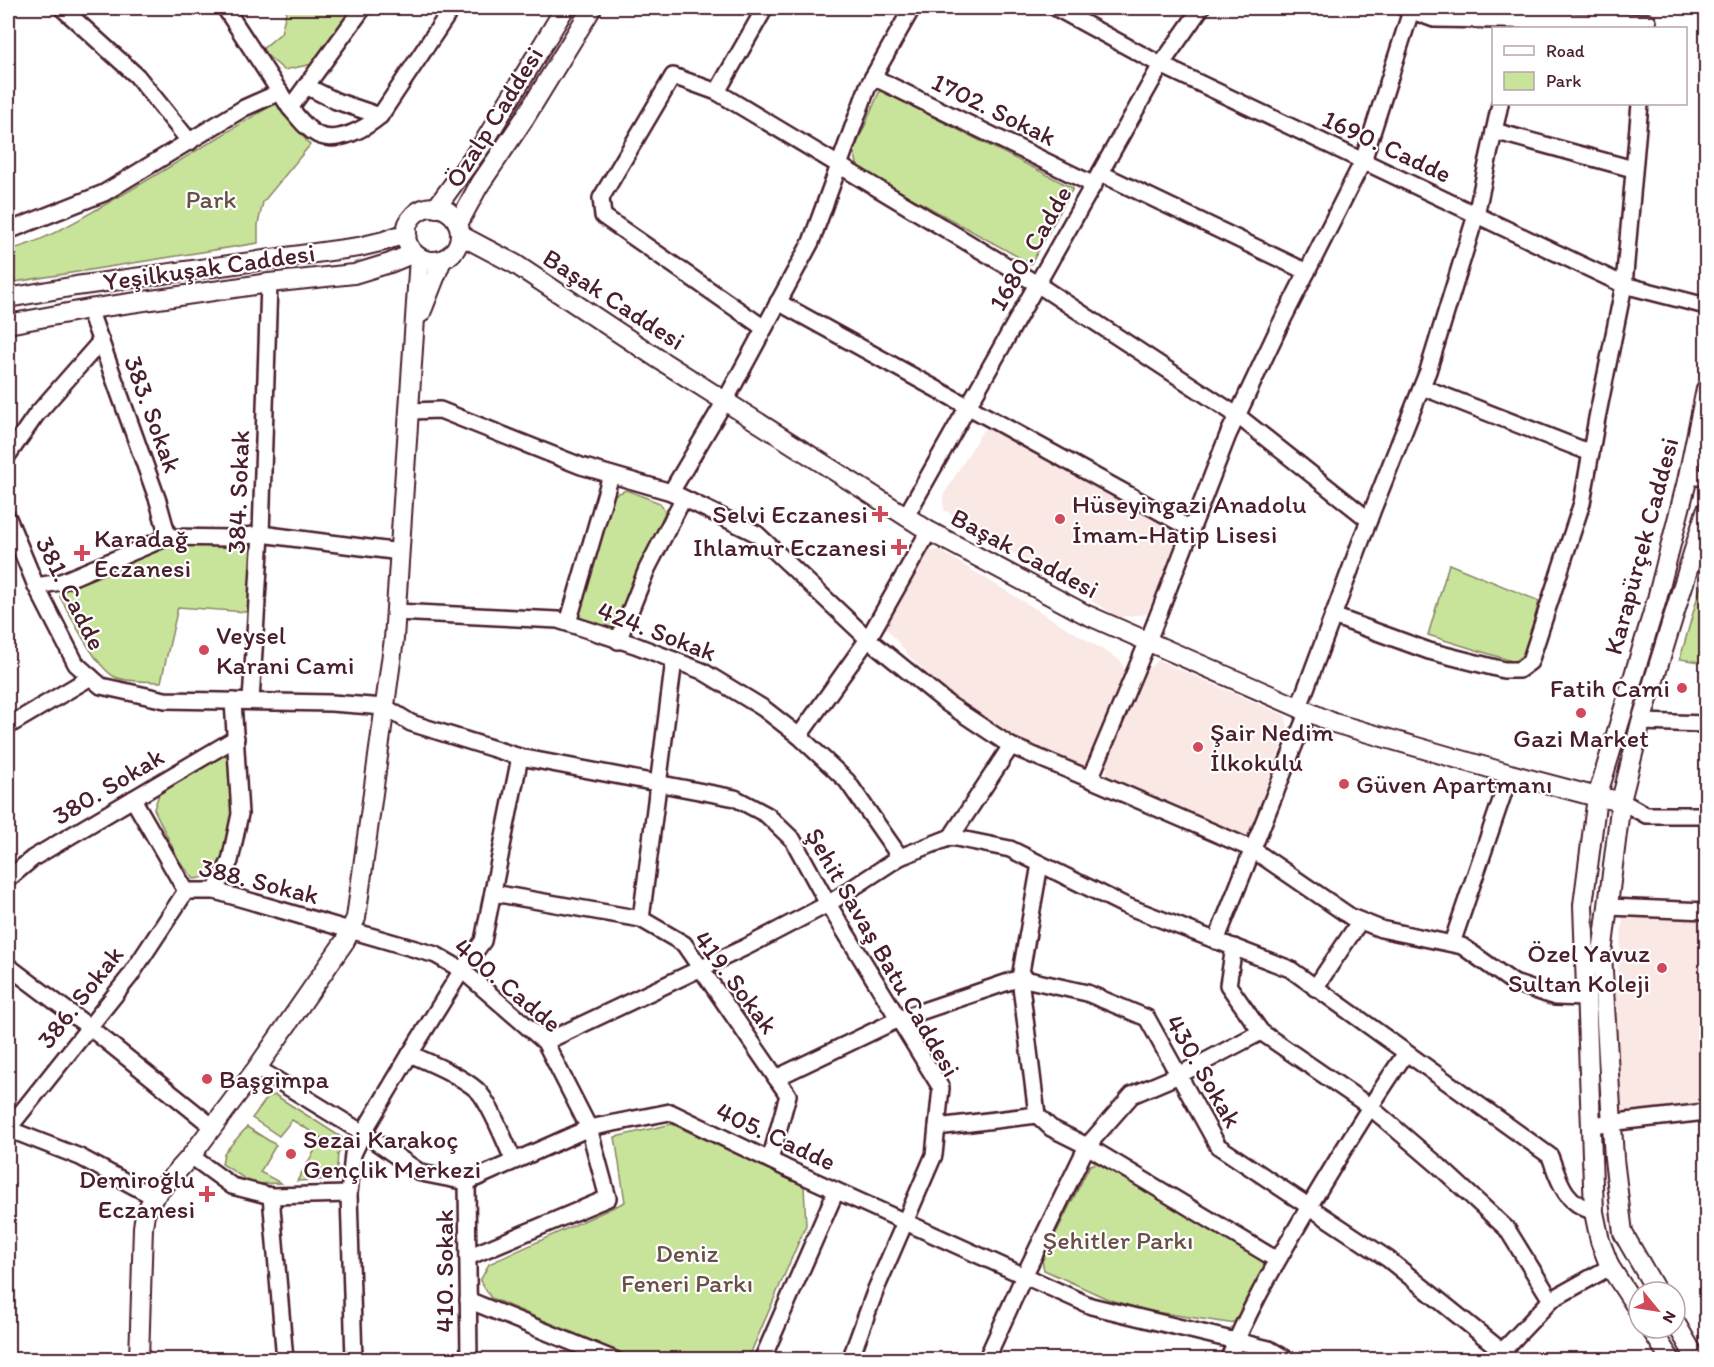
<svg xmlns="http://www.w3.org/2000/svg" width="1714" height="1367" viewBox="0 0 1714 1367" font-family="Itim,sans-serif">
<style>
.built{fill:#fae8e4}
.green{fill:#c8e49b;stroke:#898263;stroke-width:1.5}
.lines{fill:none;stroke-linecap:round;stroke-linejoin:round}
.minor-casing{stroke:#4a1f2b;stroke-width:20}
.major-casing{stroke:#4a1f2b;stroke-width:22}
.minor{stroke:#fff;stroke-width:15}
.major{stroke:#fff;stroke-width:18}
.poi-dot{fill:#d1495b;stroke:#fff;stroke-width:2}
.labels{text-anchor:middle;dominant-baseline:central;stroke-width:4.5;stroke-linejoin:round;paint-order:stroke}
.street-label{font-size:26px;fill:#4a1f2b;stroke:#fff}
.park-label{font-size:26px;fill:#6a5047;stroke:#fff}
.poi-label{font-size:26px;fill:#4a1f2b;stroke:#fff;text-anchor:start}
</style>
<rect width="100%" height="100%" fill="#fff"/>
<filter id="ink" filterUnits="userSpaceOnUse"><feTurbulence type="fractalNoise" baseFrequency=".0167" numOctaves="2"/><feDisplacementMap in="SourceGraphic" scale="12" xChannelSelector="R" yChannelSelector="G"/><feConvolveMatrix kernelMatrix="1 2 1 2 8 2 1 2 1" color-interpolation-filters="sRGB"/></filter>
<g filter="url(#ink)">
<g class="built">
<path d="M 995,427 L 1178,528 L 1179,534 L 1147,614 L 1118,617 L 944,510 L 943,496 L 983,430 Z"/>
<path d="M 939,550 L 1121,661 L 1125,671 L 1087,764 L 1083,768 L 998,733 L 959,703 L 911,658 L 886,628 L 929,551 Z"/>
<path d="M 1158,660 L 1286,716 L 1288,728 L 1248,837 L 1238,838 L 1107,777 L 1107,765 L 1144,672 Z"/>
<path d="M 1623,915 L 1706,917 L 1706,1105 L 1617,1114 L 1614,1019 Z"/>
</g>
<g class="green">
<path d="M 287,8 L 358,8 L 318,63 L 284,70 L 261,50 L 281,33 Z"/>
<path d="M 880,90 L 1073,188 L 1031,264 L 858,168 L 854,151 Z"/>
<path d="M 276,103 L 310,145 L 263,202 L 258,224 L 258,243 L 8,283 L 8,250 C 38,244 73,223 99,208 C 159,175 217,137 276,103 Z"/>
<path d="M 626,490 L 660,503 L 665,512 L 616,624 L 611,631 L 579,622 L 578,612 L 612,496 Z"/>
<path d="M 243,543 L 251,547 L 254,552 L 247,612 L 178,607 L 161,682 C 149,681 124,682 115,677 C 96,668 71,616 60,597 L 62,590 L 166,544 Z"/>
<path d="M 1449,564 L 1539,601 L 1524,659 L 1515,662 L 1428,635 Z"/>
<path d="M 1706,567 L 1706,663 L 1680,659 Z"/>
<path d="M 222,755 L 231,759 C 232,767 234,775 234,783 C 235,803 230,862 212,874 C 207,878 200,878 194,879 L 179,861 L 154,809 L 159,794 Z"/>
<path d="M 275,1095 L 344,1139 L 345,1145 L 338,1154 L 336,1179 L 297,1181 L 322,1138 L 292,1120 L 279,1136 L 252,1118 L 268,1097 Z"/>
<path d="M 672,1124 L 804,1186 L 806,1225 L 748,1359 L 636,1359 L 491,1298 L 480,1281 L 489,1264 L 625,1202 L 615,1137 Z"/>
<path d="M 247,1127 L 276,1145 L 260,1172 L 281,1183 L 253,1184 L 222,1164 L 224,1153 Z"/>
<path d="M 1098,1163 L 1263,1260 L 1265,1275 L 1237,1321 L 1229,1323 L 1149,1311 L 1110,1300 L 1044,1270 L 1042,1261 L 1090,1165 Z"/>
</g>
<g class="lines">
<defs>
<g id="minor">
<path d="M 62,8 L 137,76 L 190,142"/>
<path d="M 225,8 L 290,108 C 298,117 306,129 318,135 C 338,144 366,128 380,116 L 452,8"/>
<path d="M 1056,8 L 1161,65 L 1624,285 L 1706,306"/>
<path d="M 1404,8 L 1434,19 L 1648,22"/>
<path d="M 1412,8 L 1363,161 L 1279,327 L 1228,435 L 1148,641 L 1090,779 L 1252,849 L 1351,917 L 1381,929 L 1462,946 L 1514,983 L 1555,997 L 1586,998"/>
<path d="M 873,77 L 1094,185"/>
<path d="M 306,86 L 336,101 L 380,116"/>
<path d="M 717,92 L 765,8"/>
<path d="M 290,108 L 363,8"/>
<path d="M 1494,131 L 1633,169"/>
<path d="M 1100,173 L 1307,272"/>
<path d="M 8,231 L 104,193 L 244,108 L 280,92"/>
<path d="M 778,302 L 1191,529"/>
<path d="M 89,309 L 158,501 L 168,537"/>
<path d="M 764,328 L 603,216 L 601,198 L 673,76 L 717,92 L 1037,284 L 1238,416 L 1369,520"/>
<path d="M 1422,387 L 1591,453"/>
<path d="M 410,411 L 440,410 L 581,466 L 671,492 L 725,401 L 811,242 L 868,86 L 912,8"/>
<path d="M 8,455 L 36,415 L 101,341"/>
<path d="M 1688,476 L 1706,478"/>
<path d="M 671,492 L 757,534 L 868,639 L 948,704 L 1011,746 L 1090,779"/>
<path d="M 906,516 L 1161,65 L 1201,8"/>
<path d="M 8,518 L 36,586 L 76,664 L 101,686 L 165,700 L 331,703 L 385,707 L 411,723 L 520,757 L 735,798 L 767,815 L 793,840 L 828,904 L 941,1088 L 934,1155 L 876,1289 L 850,1360"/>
<path d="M 36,586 L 61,582 L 168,537 L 230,538 L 261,534 L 400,552"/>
<path d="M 396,612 L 558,620 L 635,645 L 702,671 L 763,708 L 799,736 L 847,781 L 900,857"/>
<path d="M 1333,616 L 1429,651 L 1504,670 L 1519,670 L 1530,662 L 1582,503 L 1597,418 L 1624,285 L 1640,104"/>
<path d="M 568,623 L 611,475"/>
<path d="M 618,641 L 647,569 L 683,499"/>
<path d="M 251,701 L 261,534 L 269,283"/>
<path d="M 1299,707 L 1373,509 L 1428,371 L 1476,215 L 1500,104"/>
<path d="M 1641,722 L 1706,724"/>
<path d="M 8,726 L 91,677"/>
<path d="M 799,736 L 868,639 L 929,531"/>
<path d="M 133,799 L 186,891 L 215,891 L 436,955 L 462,970 L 545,1042 L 589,1128 L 608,1198 L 468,1257"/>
<path d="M 1621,801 L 1646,815 L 1706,815"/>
<path d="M 951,837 L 1010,849 L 1124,905 L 1290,969 L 1550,1156 C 1560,1183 1564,1202 1594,1212"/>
<path d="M 1040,864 L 1020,978 L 1037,1115 L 1051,1128 L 1087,1146 L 1277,1260"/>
<path d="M 8,879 L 33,858 L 236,738"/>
<path d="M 215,891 L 230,861 L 240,814 L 233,701"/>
<path d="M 493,893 L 641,919 L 684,944 L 788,1095 L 770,1160"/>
<path d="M 1609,907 L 1706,911"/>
<path d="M 641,919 L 674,660"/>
<path d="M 1216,941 L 1308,711"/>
<path d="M 1452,943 L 1510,774"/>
<path d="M 1234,947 L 1228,985 L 1261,1032 L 1369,1106 L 1439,1166 L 1507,1229 L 1551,1300"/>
<path d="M 8,966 L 89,1027 L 213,1127"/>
<path d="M 1315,988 L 1360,921"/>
<path d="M 545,1042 L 746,947 L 828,904 L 900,857 L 951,837 L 1011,746"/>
<path d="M 410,1054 C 430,1063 460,1075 477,1090 C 490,1102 505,1143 514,1161"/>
<path d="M 257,1068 L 363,1133 L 421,1173 L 467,1182 L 589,1128 L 670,1112 L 786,1168 L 1091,1306 L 1269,1349 L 1288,1360"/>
<path d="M 776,1078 L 899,1019 L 1020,978 L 1087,993 L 1147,1018 L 1218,1146 L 1388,1259 L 1513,1360"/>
<path d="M 1590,1125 L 1706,1112"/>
<path d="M 937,1127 L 1037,1115"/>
<path d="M 8,1129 L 130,976 L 186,891"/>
<path d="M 8,1129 L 80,1157 L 154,1197"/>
<path d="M 191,1156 L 232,1186 L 271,1196 L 349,1194"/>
<path d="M 467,1182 L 469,1360"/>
<path d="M 271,1196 L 285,1360"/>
<path d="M 468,1300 L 615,1360"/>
<path d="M 354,1360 L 349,1194 L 353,1154 L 363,1133 L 410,1054 L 462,970 L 483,941 L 520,757"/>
<path d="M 762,1360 L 836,1191"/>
<path d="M 986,1360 L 1024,1276 L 1087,1146 L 1132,1095 L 1179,1075 L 1261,1032"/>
<path d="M 1228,1360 C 1250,1305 1281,1255 1310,1205 C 1341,1153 1372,1102 1406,1053"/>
<path d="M 1494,1360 L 1551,1300 L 1610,1267"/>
</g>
<g id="major">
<circle cx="433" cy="234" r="27"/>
<path d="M 436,208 L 484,142 L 565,8"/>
<path d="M 458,224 L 478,187 L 524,119 L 592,8"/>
<path d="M 460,235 L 515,264 L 657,358 L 929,531 L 1085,614 L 1334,723 L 1510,774 L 1597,797 L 1621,801"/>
<path d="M 8,298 L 76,286 L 359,247 L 384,241 L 407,233"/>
<path d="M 421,313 L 442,260"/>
<path d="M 8,324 L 89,309 L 269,283 L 354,274 L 390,263 L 414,253"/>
<path d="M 1657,1292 L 1623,1233 L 1614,1159 L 1602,954 L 1621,801 L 1641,722 L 1706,511"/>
<path d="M 1639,1311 L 1610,1267 L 1600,1241 L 1594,1212 L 1583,905 L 1597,797 L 1657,599 L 1687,481 L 1706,389"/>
<path d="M 1675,1322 L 1697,1360"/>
<path d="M 1650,1328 L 1671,1360"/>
<path d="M 139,1360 L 143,1227 L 145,1214 L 154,1197 L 191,1156 L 257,1068 L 345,941 L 356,918 L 394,639 L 419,257"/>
</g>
</defs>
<use href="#minor" class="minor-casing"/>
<use href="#major" class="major-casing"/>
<use href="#minor" class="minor"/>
<use href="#major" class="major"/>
</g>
</g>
<g class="poi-dot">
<path d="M877 505h6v6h6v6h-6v6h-6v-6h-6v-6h6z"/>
<circle cx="1060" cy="519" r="6"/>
<path d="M896 538h6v6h6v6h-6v6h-6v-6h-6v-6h6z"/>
<path d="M79 544h6v6h6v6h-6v6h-6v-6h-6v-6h6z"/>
<circle cx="204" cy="650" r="6"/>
<circle cx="1682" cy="688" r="6"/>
<circle cx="1581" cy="713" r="6"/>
<circle cx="1198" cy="747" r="6"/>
<circle cx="1344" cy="784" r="6"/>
<circle cx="1662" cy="968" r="6"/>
<circle cx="207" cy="1079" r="6"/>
<circle cx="291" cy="1154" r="6"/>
<path d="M204 1185h6v6h6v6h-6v6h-6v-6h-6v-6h6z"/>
</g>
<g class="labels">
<g class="street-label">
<text transform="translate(994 109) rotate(26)">1702. Sokak</text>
<text transform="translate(494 117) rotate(-58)">Özalp Caddesi</text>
<text transform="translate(1387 146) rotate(25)">1690. Cadde</text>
<text transform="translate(1030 248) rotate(-60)">1680. Cadde</text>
<text transform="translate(209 267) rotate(-8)">Yeşilkuşak Caddesi</text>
<text transform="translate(614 299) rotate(33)">Başak Caddesi</text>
<text transform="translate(153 414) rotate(70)">383. Sokak</text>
<text transform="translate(238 492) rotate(-88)">384. Sokak</text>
<text transform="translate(1641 546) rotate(-75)">Karapürçek Caddesi</text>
<text transform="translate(1025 553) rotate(28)">Başak Caddesi</text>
<text transform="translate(71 593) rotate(63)">381. Cadde</text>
<text transform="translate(657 631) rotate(21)">424. Sokak</text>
<text transform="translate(108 786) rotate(-31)">380. Sokak</text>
<text transform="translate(259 881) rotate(14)">388. Sokak</text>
<text transform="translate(883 952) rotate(60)">Şehit Savaş Batu Caddesi</text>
<text transform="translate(736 982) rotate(53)">419. Sokak</text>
<text transform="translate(508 985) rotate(40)">400. Cadde</text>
<text transform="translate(80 997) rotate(-52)">386. Sokak</text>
<text transform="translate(1204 1071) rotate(60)">430. Sokak</text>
<text transform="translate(776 1136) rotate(25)">405. Cadde</text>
<text transform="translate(444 1271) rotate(-90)">410. Sokak</text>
</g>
<g class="park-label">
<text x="211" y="199">Park</text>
<text x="1118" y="1240">Şehitler Parkı</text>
<text x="687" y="1253">Deniz<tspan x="687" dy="30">Feneri Parkı</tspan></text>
</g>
<g class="poi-label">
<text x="1072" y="504">Hüseyingazi Anadolu<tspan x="1072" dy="30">İmam-Hatip Lisesi</tspan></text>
<text x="868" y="514" text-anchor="end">Selvi Eczanesi</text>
<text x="94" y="538">Karadağ<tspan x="94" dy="30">Eczanesi</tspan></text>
<text x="887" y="547" text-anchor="end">Ihlamur Eczanesi</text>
<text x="216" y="635">Veysel<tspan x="216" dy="30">Karani Cami</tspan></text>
<text x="1670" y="688" text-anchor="end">Fatih Cami</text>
<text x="1210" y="732">Şair Nedim<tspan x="1210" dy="30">İlkokulu</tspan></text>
<text x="1581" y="738" text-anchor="middle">Gazi Market</text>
<text x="1356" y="784">Güven Apartmanı</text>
<text x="1650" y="953" text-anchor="end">Özel Yavuz<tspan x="1650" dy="30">Sultan Koleji</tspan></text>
<text x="219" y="1079">Başgimpa</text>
<text x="303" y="1139">Sezai Karakoç<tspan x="303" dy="30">Gençlik Merkezi</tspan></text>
<text x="195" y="1179" text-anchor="end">Demiroğlu<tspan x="195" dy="30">Eczanesi</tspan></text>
</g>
</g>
<rect width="1714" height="1367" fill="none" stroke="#fff" stroke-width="30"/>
<rect x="15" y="15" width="1684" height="1337" fill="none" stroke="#4a1f2b" stroke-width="2" filter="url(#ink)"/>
<rect x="1492" y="27" width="195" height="78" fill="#ffffff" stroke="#b7a5aa" stroke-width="1.5"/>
<rect x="1504" y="46" width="30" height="9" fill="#ffffff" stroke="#b7a5aa" stroke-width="1.5"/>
<text x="1546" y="57" font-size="18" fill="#4a1f2b">Road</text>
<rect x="1504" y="72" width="30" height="18" fill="#c8e49b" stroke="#b7a5aa" stroke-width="1.5"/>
<text x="1546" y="87" font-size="18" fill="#4a1f2b">Park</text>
<g transform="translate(1657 1310) rotate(120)"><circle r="28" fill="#ffffff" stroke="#b7a5aa" stroke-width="1.5"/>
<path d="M0-4.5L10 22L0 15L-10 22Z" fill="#d1495b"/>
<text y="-9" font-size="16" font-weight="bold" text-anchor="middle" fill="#4a1f2b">N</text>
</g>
</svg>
